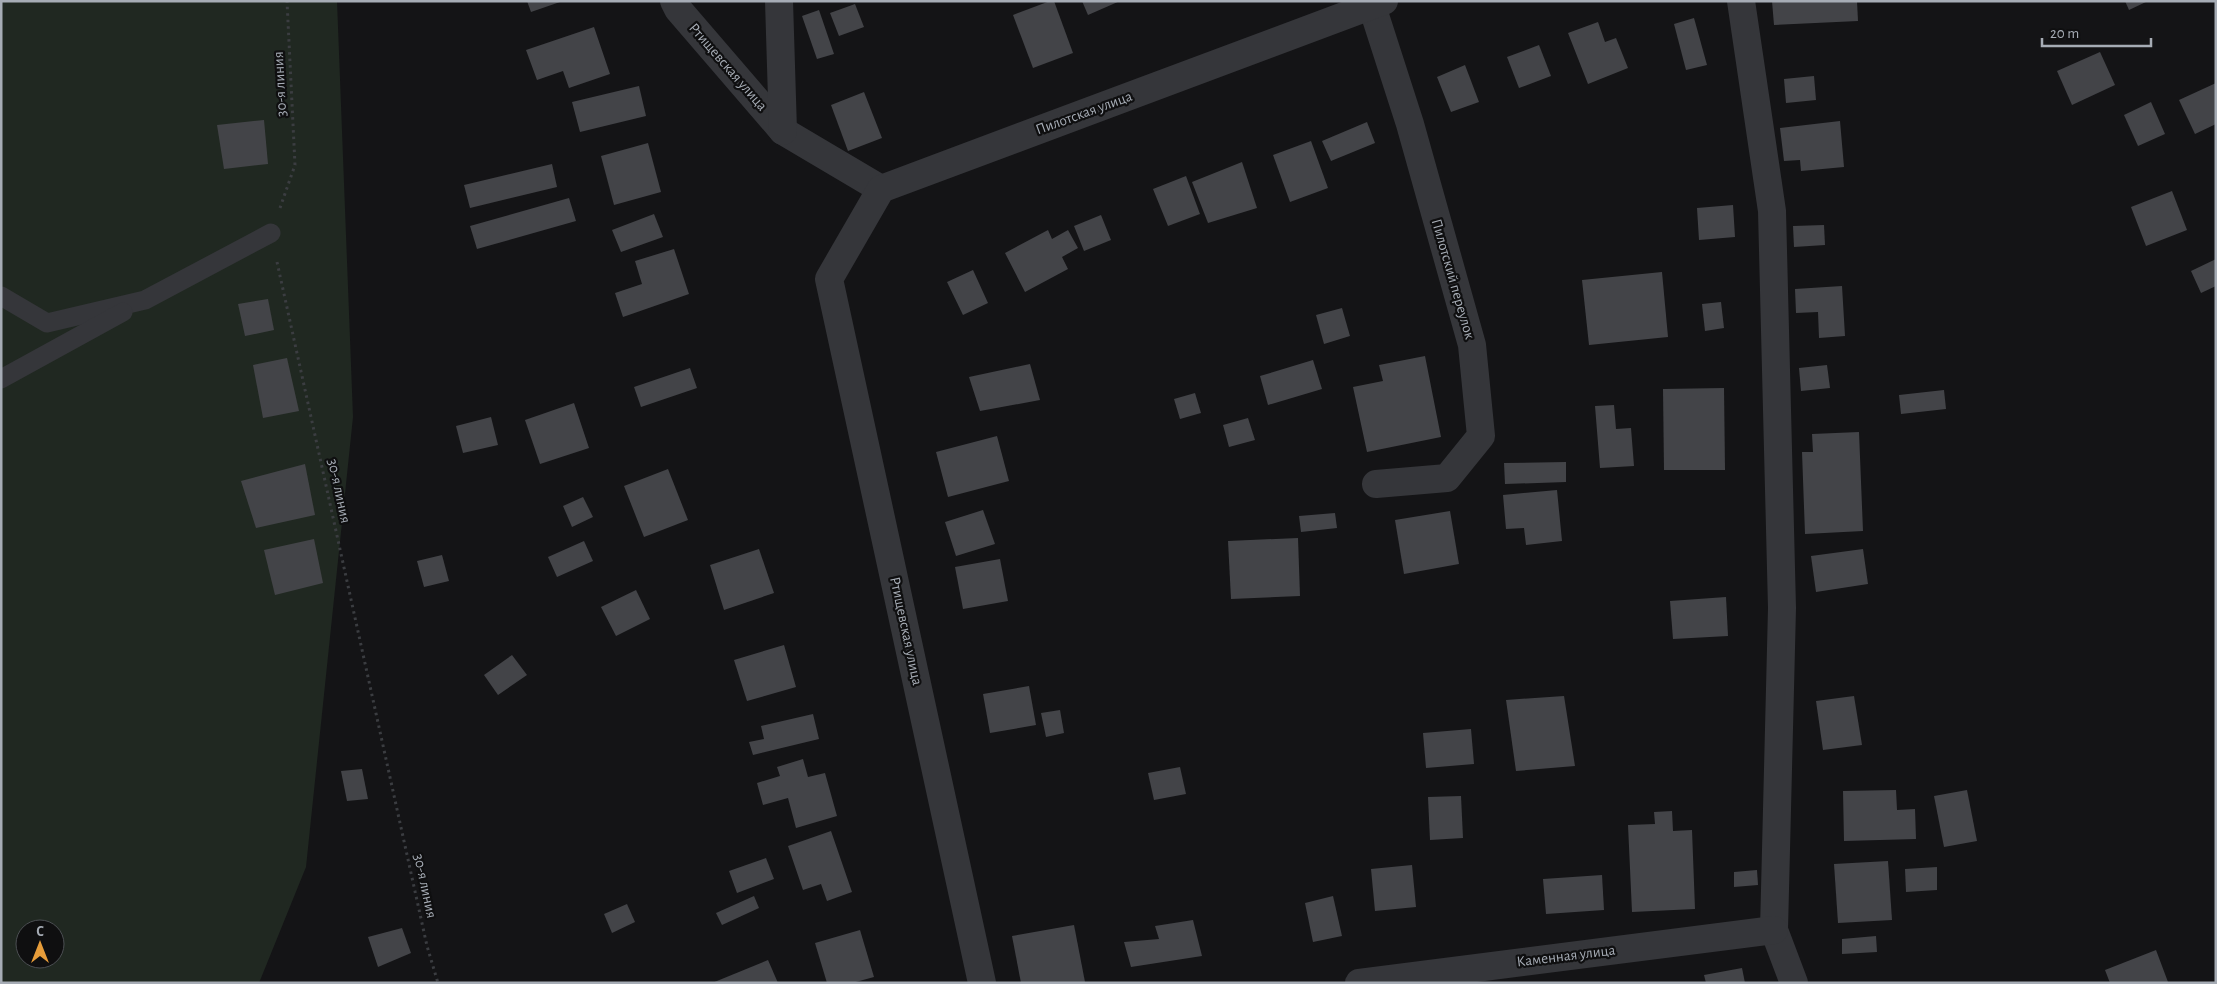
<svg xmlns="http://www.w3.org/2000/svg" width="2217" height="984" viewBox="0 0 2217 984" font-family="'Alegreya Sans',sans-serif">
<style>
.green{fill:#202821;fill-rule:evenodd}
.building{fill:#434448}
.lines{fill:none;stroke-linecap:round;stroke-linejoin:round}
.path{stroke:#3b3d41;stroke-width:3;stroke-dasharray:2.5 4;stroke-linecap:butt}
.lane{stroke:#35363a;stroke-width:19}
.street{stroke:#35363a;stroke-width:28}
.labels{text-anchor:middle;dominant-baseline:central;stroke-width:4.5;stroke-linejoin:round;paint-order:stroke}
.street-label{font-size:15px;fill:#a6acb5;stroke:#0f0f10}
</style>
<rect width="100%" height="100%" fill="#141416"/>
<path class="green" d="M 1,1 L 337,1 L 353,417 L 306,867 L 259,983 L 1,983 ZM 25,929 L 55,929 L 55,959 L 25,959 Z"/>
<g class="building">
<path d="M 527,1 L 560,1 L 560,2 L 531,12 Z"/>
<path d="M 1050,1 L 1054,1 L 1073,53 L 1033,68 L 1013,15 Z"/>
<path d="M 1082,1 L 1120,1 L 1088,15 Z"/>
<path d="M 1772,1 L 1857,1 L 1858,21 L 1774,25 Z"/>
<path d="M 2125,1 L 2148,1 L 2129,10 Z"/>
<path d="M 855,4 L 864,27 L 839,36 L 830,13 Z"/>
<path d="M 819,10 L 834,54 L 817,59 L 802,16 Z"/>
<path d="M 1694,18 L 1707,65 L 1686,70 L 1674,24 Z"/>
<path d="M 1598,22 L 1605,42 L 1616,38 L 1628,68 L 1588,84 L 1568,33 Z"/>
<path d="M 594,27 L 610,74 L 569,88 L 563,71 L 537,80 L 526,50 Z"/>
<path d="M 1539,45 L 1551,76 L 1519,88 L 1507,57 Z"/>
<path d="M 2100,52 L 2115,85 L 2072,105 L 2057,71 Z"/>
<path d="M 1465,65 L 1479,102 L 1451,112 L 1437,77 Z"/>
<path d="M 1814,76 L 1816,100 L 1786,103 L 1784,79 Z"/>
<path d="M 2216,83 L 2216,124 L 2195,134 L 2179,100 Z"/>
<path d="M 639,86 L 646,116 L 580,132 L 572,102 Z"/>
<path d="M 864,92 L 882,138 L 848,151 L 831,105 Z"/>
<path d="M 2151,102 L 2165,134 L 2138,146 L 2124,115 Z"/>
<path d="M 264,120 L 268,164 L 224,169 L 217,125 Z"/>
<path d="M 1840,121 L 1844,167 L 1801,171 L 1800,160 L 1784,161 L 1780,128 Z"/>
<path d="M 1367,122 L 1375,143 L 1331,161 L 1322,141 Z"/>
<path d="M 1311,141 L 1328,188 L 1290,202 L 1273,155 Z"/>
<path d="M 648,143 L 661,192 L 614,205 L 601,156 Z"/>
<path d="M 1242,162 L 1257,208 L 1208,223 L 1192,182 Z"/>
<path d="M 552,164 L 557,187 L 470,208 L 464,185 Z"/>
<path d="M 1186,176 L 1200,214 L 1168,226 L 1153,189 Z"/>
<path d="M 2172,191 L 2187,230 L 2146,246 L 2131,207 Z"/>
<path d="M 569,198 L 576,221 L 477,249 L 470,226 Z"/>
<path d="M 1733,205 L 1735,237 L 1699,240 L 1697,208 Z"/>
<path d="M 654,214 L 663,237 L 621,252 L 612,230 Z"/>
<path d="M 1101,215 L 1111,240 L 1084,251 L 1074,226 Z"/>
<path d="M 1824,225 L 1825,245 L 1794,247 L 1793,226 Z"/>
<path d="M 1048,230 L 1052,239 L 1068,230 L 1078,248 L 1062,257 L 1068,269 L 1025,292 L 1005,253 Z"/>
<path d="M 674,249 L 689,294 L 623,317 L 615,293 L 642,284 L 635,261 Z"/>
<path d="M 2216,259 L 2216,286 L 2201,293 L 2191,271 Z"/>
<path d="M 973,270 L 988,303 L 963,315 L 947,282 Z"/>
<path d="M 1662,272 L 1668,337 L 1589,345 L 1582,280 Z"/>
<path d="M 1842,286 L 1845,336 L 1819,338 L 1818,312 L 1796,313 L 1795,289 Z"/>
<path d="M 268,299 L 274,330 L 245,336 L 238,304 Z"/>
<path d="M 1721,302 L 1724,328 L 1705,331 L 1702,304 Z"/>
<path d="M 1342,308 L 1350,336 L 1324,344 L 1316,315 Z"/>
<path d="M 1425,356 L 1441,437 L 1367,452 L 1353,387 L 1383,381 L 1379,365 Z"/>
<path d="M 287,358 L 299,411 L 263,418 L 253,365 Z"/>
<path d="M 1313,360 L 1322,389 L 1268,405 L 1260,376 Z"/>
<path d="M 1030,364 L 1040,400 L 980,411 L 969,377 Z"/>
<path d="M 1827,365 L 1830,388 L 1801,391 L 1799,368 Z"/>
<path d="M 690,368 L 697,388 L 641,407 L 634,387 Z"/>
<path d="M 1724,388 L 1725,470 L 1664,470 L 1663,389 Z"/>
<path d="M 1944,390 L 1946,409 L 1901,414 L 1899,395 Z"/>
<path d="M 1195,393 L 1201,413 L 1180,419 L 1174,399 Z"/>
<path d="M 574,403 L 589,448 L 540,464 L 525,420 Z"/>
<path d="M 1614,405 L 1616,429 L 1631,428 L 1634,466 L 1600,468 L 1595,406 Z"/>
<path d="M 491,417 L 498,445 L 463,453 L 456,426 Z"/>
<path d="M 1248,418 L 1255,440 L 1229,447 L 1223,425 Z"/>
<path d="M 1859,432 L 1863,531 L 1805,534 L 1802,452 L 1813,452 L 1812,434 Z"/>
<path d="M 997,436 L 1009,481 L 948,497 L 936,452 Z"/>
<path d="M 1566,462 L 1566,482 L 1505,484 L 1504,463 Z"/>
<path d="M 305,464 L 315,515 L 256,528 L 241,481 Z"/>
<path d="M 668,469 L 688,520 L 644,537 L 624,486 Z"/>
<path d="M 1557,490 L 1562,541 L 1526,545 L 1524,528 L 1506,529 L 1503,495 Z"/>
<path d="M 583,497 L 593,517 L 572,527 L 563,506 Z"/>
<path d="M 983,510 L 995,544 L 956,556 L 945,522 Z"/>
<path d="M 1450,511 L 1459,564 L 1404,574 L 1395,520 Z"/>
<path d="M 1335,513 L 1337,528 L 1301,532 L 1299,516 Z"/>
<path d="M 1298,538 L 1300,596 L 1231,599 L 1228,541 Z"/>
<path d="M 314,539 L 323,583 L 275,595 L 264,550 Z"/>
<path d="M 584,541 L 593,561 L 557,577 L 548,557 Z"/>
<path d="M 759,549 L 774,593 L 724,610 L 710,565 Z"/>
<path d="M 1863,549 L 1868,584 L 1816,592 L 1811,556 Z"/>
<path d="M 442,555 L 449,581 L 424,587 L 417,561 Z"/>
<path d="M 1000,559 L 1008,601 L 963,609 L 955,567 Z"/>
<path d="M 636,590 L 650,619 L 616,636 L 601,607 Z"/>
<path d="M 1726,597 L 1728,636 L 1673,639 L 1670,601 Z"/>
<path d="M 784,645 L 796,687 L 747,701 L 734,660 Z"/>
<path d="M 512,655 L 527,675 L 498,695 L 484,675 Z"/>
<path d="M 1029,686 L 1036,725 L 990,733 L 983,694 Z"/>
<path d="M 1564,696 L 1575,766 L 1516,771 L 1506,700 Z"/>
<path d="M 1854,696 L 1862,745 L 1823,750 L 1816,701 Z"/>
<path d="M 1060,710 L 1064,733 L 1046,737 L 1041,713 Z"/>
<path d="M 813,714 L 819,739 L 753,755 L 749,742 L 764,739 L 761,726 Z"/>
<path d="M 1471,729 L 1474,764 L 1426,768 L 1423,733 Z"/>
<path d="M 803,759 L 808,777 L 825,773 L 837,816 L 796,828 L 788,798 L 763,805 L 757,783 L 780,776 L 777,767 Z"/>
<path d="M 1180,767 L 1186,794 L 1154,800 L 1148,773 Z"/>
<path d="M 362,769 L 368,799 L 347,801 L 341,771 Z"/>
<path d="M 1896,790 L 1897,810 L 1915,809 L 1916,839 L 1844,841 L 1843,791 Z"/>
<path d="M 1967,790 L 1977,841 L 1944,847 L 1934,796 Z"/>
<path d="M 1461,796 L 1463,838 L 1430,840 L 1428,797 Z"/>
<path d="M 1672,811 L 1673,831 L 1692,830 L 1695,909 L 1632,912 L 1628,825 L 1655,824 L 1654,812 Z"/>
<path d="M 831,831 L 852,892 L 827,901 L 821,884 L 803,890 L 788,846 Z"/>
<path d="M 766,858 L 774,879 L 737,893 L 729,871 Z"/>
<path d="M 1888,861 L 1892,920 L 1838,923 L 1834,864 Z"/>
<path d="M 1412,865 L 1416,907 L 1375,911 L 1371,869 Z"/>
<path d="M 1937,867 L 1937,890 L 1906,892 L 1905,869 Z"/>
<path d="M 1757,870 L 1758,885 L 1734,887 L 1734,872 Z"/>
<path d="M 1602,875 L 1604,910 L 1546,914 L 1543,879 Z"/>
<path d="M 754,896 L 759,908 L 722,925 L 716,913 Z"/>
<path d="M 1333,896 L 1342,936 L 1313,942 L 1305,903 Z"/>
<path d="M 627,904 L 635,922 L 612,933 L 604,914 Z"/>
<path d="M 1193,920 L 1202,956 L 1131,967 L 1124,942 L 1159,939 L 1155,926 Z"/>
<path d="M 1074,925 L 1085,982 L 1021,983 L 1012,936 Z"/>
<path d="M 402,928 L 411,953 L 378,967 L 368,937 Z"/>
<path d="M 860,930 L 874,977 L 852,983 L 827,983 L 815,943 Z"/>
<path d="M 1876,936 L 1877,952 L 1842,954 L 1842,939 Z"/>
<path d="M 2156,950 L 2168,982 L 2110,983 L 2105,970 Z"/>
<path d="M 768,960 L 778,983 L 712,983 Z"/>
<path d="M 1742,968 L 1745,983 L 1706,983 L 1704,975 Z"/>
</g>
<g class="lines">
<g class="path">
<path d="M 280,208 L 295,165 L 287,1"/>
<path d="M 277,262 L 427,946 L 438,983"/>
</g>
<g class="lane">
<path d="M 1,296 L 47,323 L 145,300 L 271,233"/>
<path d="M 1,379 L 123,312"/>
</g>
<g class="street">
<path d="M 674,1 L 678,9 L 783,131 L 881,189"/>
<path d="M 779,1 L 783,131"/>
<path d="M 1741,1 L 1772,211 L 1782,608 L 1774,930 L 1794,983"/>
<path d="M 1372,6 L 1410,124 L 1472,345 L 1481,436 L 1447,478 L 1376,484"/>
<path d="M 982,983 L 829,279 L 881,189 L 1384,1"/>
<path d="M 1359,983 L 1774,930"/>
</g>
</g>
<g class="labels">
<g class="street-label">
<text transform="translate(728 67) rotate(49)">Ртищевская улица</text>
<text transform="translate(280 84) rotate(-93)">30-я линия</text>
<text transform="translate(1084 113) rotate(-20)">Пилотская улица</text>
<text transform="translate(1453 279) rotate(74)">Пилотский переулок</text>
<text transform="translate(339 491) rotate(78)">30-я линия</text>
<text transform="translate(906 631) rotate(78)">Ртищевская улица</text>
<text transform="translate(425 886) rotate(78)">30-я линия</text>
<text transform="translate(1566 956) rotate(-7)">Каменная улица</text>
</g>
</g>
<rect width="2217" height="984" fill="none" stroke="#a6acb5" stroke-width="5"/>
<g transform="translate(40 944)"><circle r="24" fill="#0f0f10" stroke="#4b4e52"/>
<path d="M0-4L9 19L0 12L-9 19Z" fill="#e79d3a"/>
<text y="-8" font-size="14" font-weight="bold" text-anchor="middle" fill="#a6acb5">С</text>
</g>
<path d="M2042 38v8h109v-8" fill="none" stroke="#a6acb5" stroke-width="2.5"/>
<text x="2050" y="38" font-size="15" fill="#a6acb5" stroke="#0f0f10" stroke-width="4" paint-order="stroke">20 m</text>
</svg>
